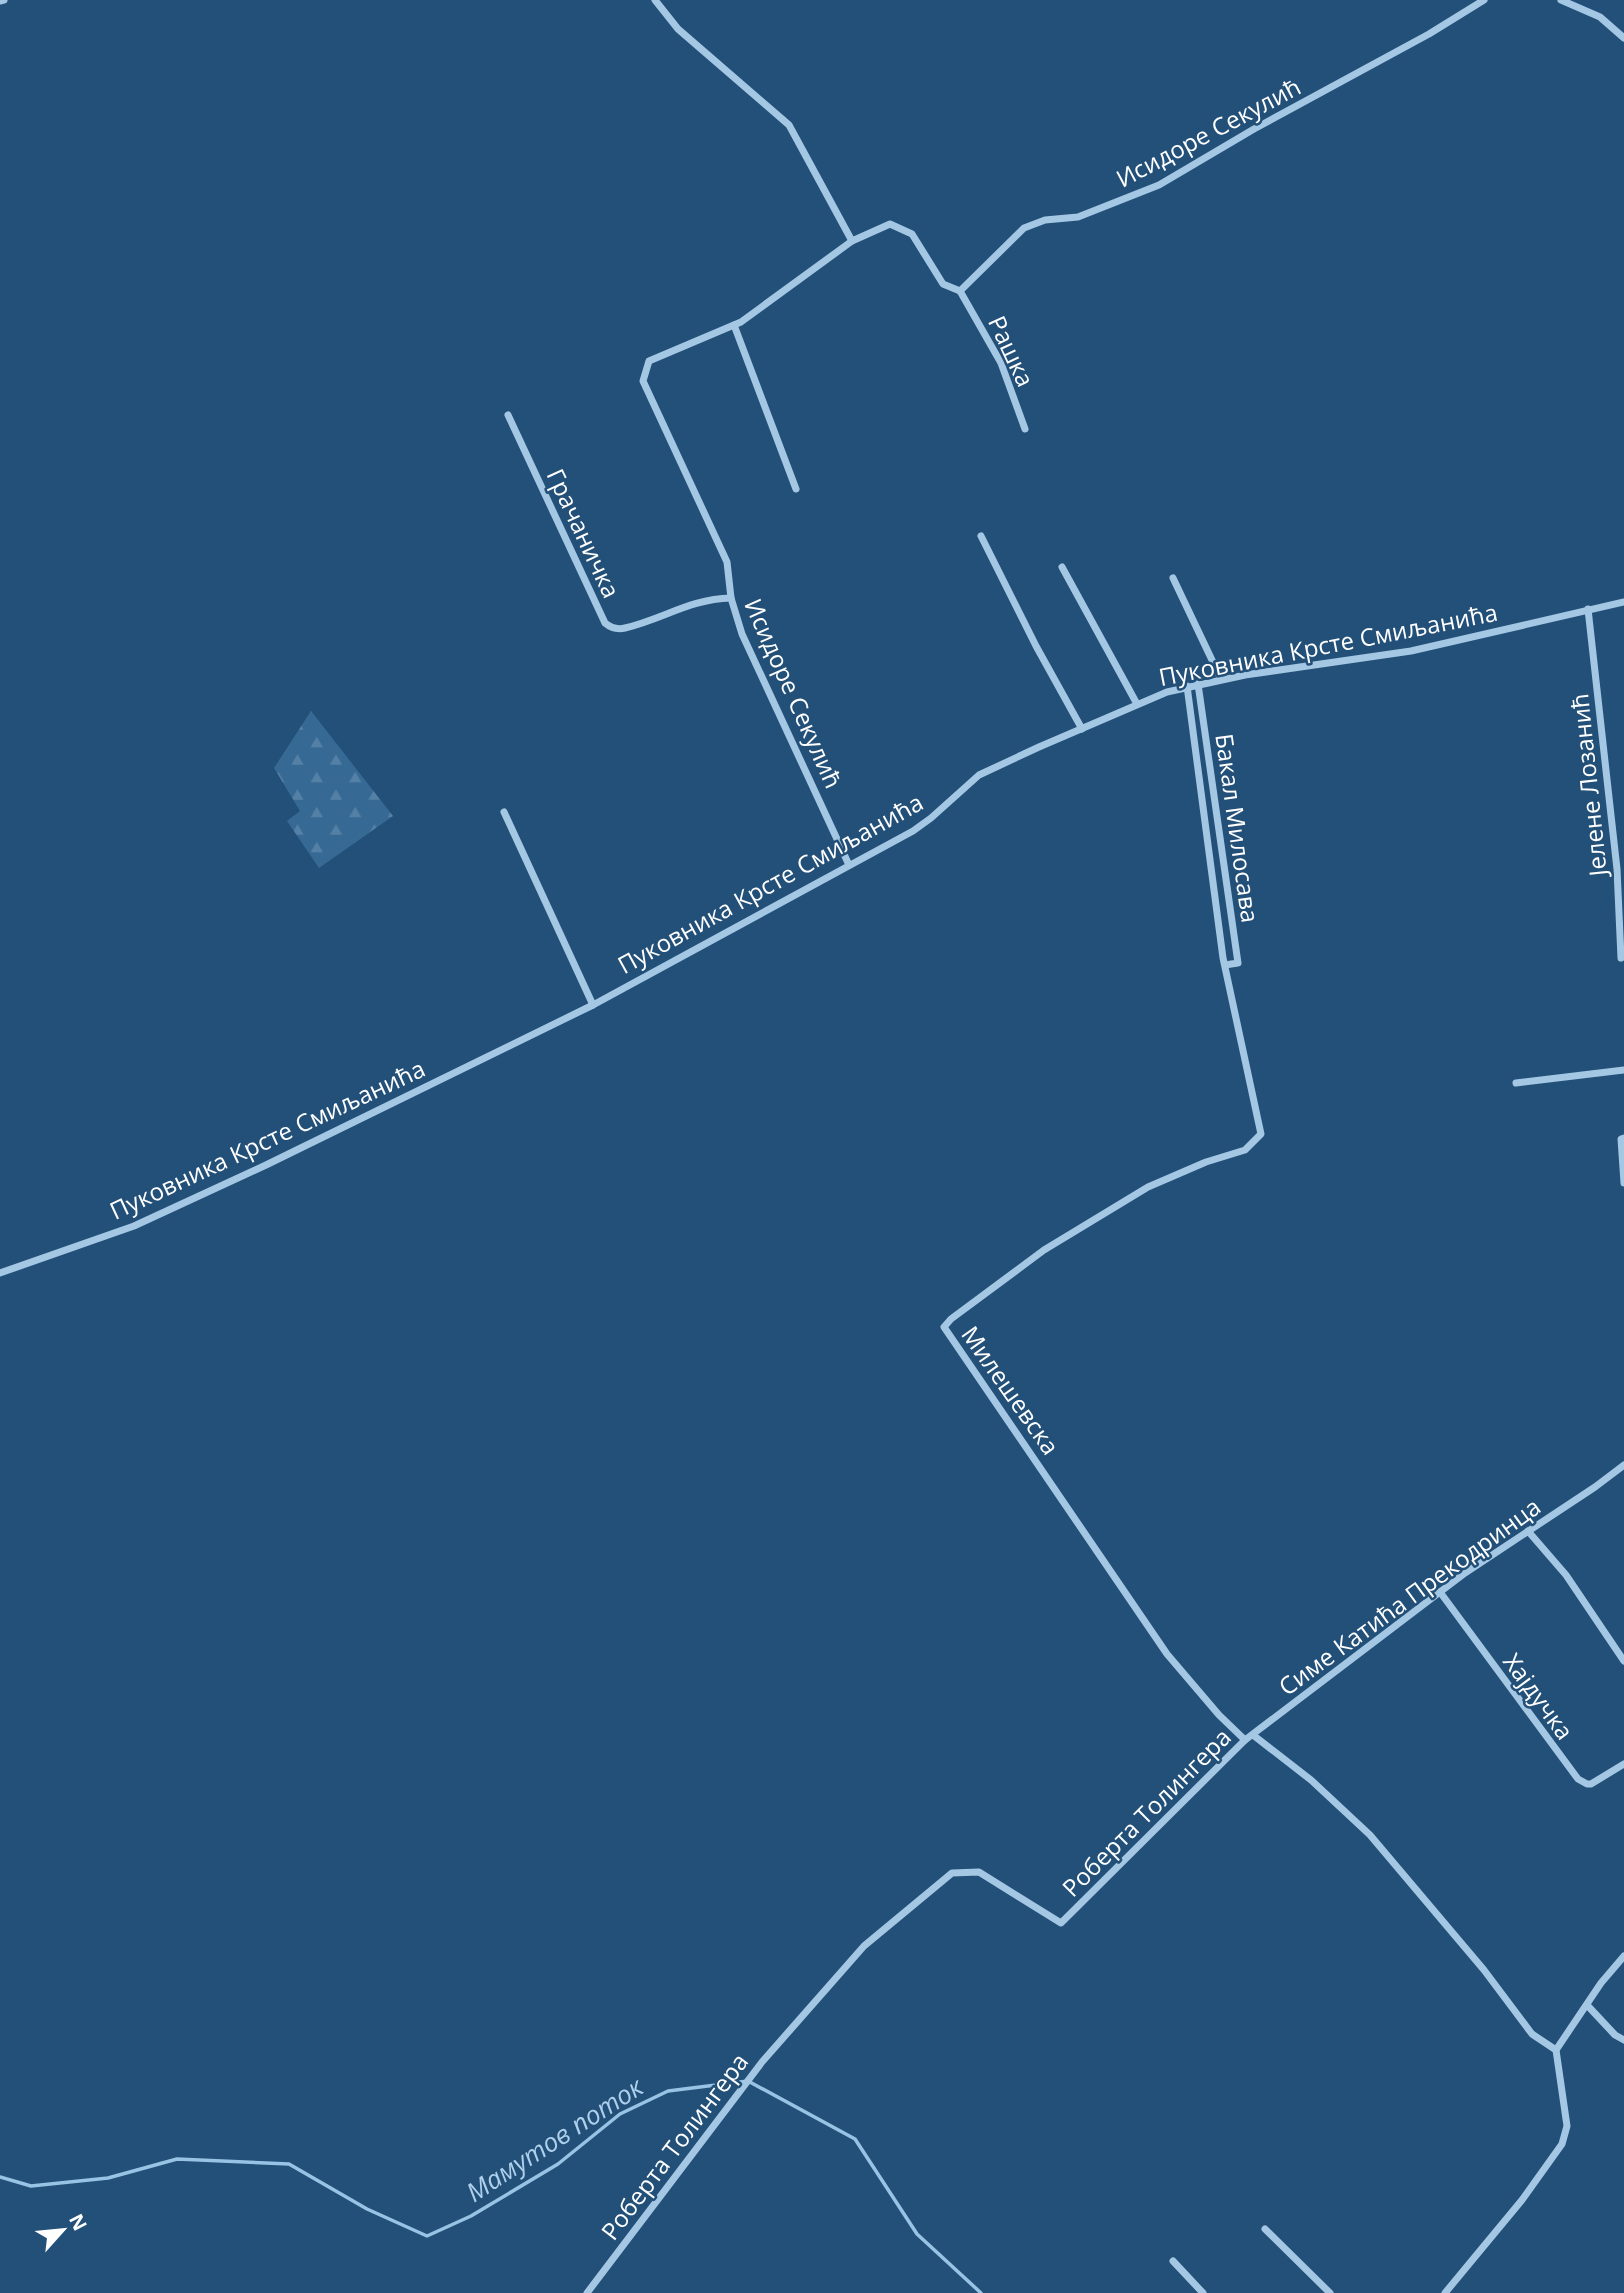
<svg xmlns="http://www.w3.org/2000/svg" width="1624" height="2293" viewBox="0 0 1624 2293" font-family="'Open Sans',sans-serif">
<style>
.forest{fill:url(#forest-firs)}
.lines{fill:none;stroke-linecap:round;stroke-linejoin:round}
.stream{stroke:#98c3e5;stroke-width:3.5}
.street{stroke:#a4c7e4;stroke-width:7}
.labels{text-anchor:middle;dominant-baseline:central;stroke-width:5;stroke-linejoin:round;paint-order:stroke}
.street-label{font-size:24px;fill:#fff;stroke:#235078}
.water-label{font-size:26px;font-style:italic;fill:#afd0ec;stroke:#235078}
</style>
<defs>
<pattern id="forest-firs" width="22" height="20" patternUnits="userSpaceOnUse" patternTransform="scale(1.75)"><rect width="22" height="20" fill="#366a95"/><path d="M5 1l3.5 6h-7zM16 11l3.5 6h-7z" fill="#5480a5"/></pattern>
</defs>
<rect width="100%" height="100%" fill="#235078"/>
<path class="forest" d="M 311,711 L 393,816 L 319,868 L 287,821 L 300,811 L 274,768 Z"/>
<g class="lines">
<path class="stream" d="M 0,2177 L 31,2186 L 108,2178 L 177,2159 L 289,2164 L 367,2209 L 427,2236 L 471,2216 L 558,2164 L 620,2114 L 668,2091 L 748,2081 L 855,2139 L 917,2234 L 981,2293"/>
<g class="street">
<path d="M 655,0 L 678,29 L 789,125 L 852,241"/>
<path d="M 1561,0 L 1600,17 L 1624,38"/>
<path d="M 0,1 L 4,0"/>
<path d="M 960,291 L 1001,363 L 1025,429"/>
<path d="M 734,325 L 796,489"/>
<path d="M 508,415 L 605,623 C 611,628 617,630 625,628 C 663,619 690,599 731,598"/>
<path d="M 981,536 L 1036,646 L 1082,729"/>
<path d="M 1062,567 L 1137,704"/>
<path d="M 1173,578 L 1221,679"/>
<path d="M 1588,609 L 1617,869 L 1621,958"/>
<path d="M 1198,684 L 1238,963 L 1225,965"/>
<path d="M 1187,686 L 1223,958 L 1261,1134 L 1245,1150 L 1206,1162 L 1148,1187 L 1044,1250 L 951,1319 L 944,1327 L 1167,1654 L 1219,1715 L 1245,1740"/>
<path d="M 504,812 L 593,1005"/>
<path d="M 849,865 L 742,634 L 731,598 L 727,562 L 643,381 L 649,361 L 741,322 L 852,241 L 890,224 L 912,234 L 943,284 L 960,291 L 1024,228 L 1045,220 L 1078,217 L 1159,185 L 1254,129 L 1429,34 L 1484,0"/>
<path d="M 1516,1083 L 1624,1070"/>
<path d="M 1624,1138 L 1621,1139 L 1624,1183"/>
<path d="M 0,1273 L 134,1226 L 266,1165 L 593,1005 L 913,831 L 931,818 L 979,775 L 1039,747 L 1167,692 L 1245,675 L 1411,651 L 1624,602"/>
<path d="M 1528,1531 L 1566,1575 L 1624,1661"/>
<path d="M 1440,1592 L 1578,1779 L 1587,1784 L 1591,1784 L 1624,1764"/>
<path d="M 1253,1735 L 1311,1780 L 1370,1835 L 1484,1970 L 1532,2034 L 1556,2050"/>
<path d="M 1587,2005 L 1615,2035 L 1624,2040"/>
<path d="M 1265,2229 L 1330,2293"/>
<path d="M 1173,2261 L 1203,2293"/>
<path d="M 587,2293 L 762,2062 L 864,1946 L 952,1873 L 979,1872 L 1061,1923 L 1245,1740 L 1465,1573 L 1595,1487 L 1624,1465"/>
<path d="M 1445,2293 L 1522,2200 L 1562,2144 L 1567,2126 L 1556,2050 L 1601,1983 L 1624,1956"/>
</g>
</g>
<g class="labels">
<g class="street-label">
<text transform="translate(1208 132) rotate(-28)">Исидоре Секулић</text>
<text transform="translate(1012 351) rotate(65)">Рашка</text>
<text transform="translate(584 533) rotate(65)">Грачаничка</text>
<text transform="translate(1328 644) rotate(-11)">Пуковника Крсте Смиљанића</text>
<text transform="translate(794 693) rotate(66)">Исидоре Секулић</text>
<text transform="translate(1588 785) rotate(-96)">Јелене Лозанић</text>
<text transform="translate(1238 828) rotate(82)">Бакал Милосава</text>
<text transform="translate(770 883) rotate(-29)">Пуковника Крсте Смиљанића</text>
<text transform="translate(267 1139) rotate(-25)">Пуковника Крсте Смиљанића</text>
<text transform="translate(1011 1390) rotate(55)">Милешевска</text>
<text transform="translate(1409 1596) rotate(-36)">Симе Катића Прекодринца</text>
<text transform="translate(1539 1696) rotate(54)">Хајдучка</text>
<text transform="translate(1146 1812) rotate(-45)">Роберта Толингера</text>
<text transform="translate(674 2146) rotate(-53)">Роберта Толингера</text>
</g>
<g class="water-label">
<text transform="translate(554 2139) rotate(-33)">Мамутов поток</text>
</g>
</g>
<g transform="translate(63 2230) rotate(63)" stroke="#235078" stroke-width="5" paint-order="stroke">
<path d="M0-5L12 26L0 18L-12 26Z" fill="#ffffff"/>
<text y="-10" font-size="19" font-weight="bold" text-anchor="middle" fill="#ffffff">N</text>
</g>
</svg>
